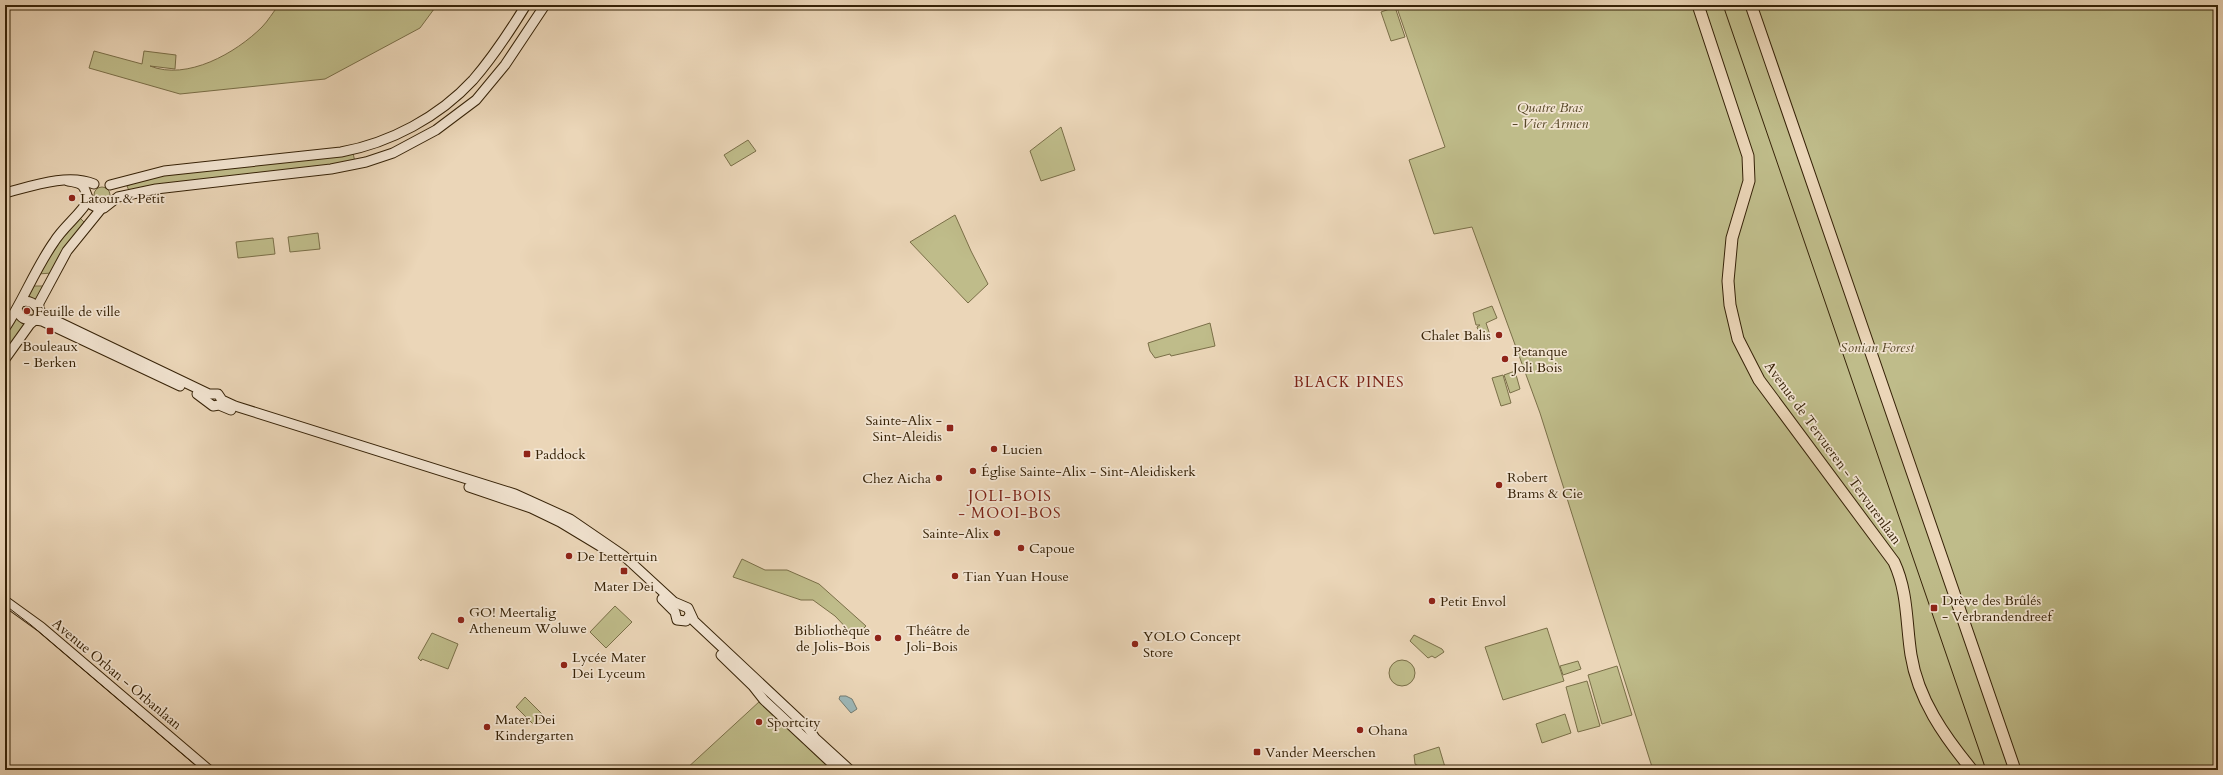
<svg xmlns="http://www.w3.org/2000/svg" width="2223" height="775" viewBox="0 0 2223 775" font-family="Cardo,serif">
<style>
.green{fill:#bfbc8a;stroke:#7a6f48}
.water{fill:#9cb7b8;stroke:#737b71}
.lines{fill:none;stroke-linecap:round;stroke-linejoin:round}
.stream{stroke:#737b71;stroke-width:2}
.secondary-casing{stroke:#362207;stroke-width:11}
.primary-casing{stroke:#362207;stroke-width:13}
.secondary{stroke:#f2e4d1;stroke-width:9}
.primary{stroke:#ebd6b8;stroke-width:11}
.tram{stroke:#362207;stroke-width:1}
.poi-dot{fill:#8f2418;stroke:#f2e4d1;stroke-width:1.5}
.labels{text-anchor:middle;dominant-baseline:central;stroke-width:3.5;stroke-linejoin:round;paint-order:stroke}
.park-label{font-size:14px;font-style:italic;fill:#584828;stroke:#f2e4d1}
.poi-label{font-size:14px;fill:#362207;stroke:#f2e4d1;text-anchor:start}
.street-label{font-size:14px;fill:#362207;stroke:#f2e4d1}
.neighbourhood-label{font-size:15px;letter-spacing:1px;fill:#7a1f14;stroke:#f2e4d1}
</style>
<rect width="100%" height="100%" fill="#ebd6b8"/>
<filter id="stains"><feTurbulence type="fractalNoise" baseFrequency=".005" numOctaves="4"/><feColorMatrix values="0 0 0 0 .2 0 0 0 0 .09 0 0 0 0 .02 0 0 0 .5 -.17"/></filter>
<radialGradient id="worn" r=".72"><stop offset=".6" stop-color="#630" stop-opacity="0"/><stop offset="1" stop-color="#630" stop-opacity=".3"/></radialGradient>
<g class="green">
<path d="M 279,5 L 437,5 L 420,28 L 325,79 L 180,94 L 89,68 L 94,51 L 142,64 L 144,51 L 176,55 L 175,69 L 150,66 C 187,81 236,53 262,27 C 268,21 273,12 279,5 Z"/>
<path d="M 1396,5 L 2218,5 L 2218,770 L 1653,770 L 1540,413 L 1472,227 L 1434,234 L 1409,160 L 1445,147 Z"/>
<path d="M 1395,7 L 1405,37 L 1391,41 L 1381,12 Z"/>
<path d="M 1061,127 L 1075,170 L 1041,181 L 1030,151 Z"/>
<path d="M 748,140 L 756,151 L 731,166 L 724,155 Z"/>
<path d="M 353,153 L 355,162 L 130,193 L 127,186 L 147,177 Z"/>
<circle cx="102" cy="195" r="8"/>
<path d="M 77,215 L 86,224 L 52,273 L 38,274 Z"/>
<path d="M 955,215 L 971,251 L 988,284 L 968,303 L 910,242 Z"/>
<path d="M 318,233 L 320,249 L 290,252 L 288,237 Z"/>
<path d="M 273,238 L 275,254 L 238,258 L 236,242 Z"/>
<path d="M 33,286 L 43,286 L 36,302 L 26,299 Z"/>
<path d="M 1492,306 L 1497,318 L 1486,323 L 1490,335 L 1480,336 L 1477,327 L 1480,325 L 1476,325 L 1473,313 Z"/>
<path d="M 14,317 L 27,323 L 5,356 L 5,331 Z"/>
<path d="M 1210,323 L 1215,346 L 1171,356 L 1170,354 L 1155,358 L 1150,351 L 1148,343 Z"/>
<path d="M 1515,371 L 1520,389 L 1510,393 L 1504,375 Z"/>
<path d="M 1503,375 L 1511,403 L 1501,406 L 1492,378 Z"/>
<path d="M 742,559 L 765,570 L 787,570 L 819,584 L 866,626 L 855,637 L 835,616 L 813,600 L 801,600 L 733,577 Z"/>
<path d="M 615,606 L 632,622 L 606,648 L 590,632 Z"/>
<path d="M 1547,628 L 1564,681 L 1503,700 L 1485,647 Z"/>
<path d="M 432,633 L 458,644 L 448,669 L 422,659 L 421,661 L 418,658 Z"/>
<path d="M 1414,635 L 1442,649 L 1444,652 L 1435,658 L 1432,656 L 1428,658 L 1410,641 Z"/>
<circle cx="1402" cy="673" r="13"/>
<path d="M 1578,661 L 1581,669 L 1563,675 L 1560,666 Z"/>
<path d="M 1617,666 L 1632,715 L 1602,724 L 1588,675 Z"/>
<path d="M 1587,681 L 1600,726 L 1578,732 L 1566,687 Z"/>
<path d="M 525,697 L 543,715 L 534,725 L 516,707 Z"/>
<path d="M 760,701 L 831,770 L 685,770 Z"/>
<path d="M 1565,714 L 1571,733 L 1542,743 L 1536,724 Z"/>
<path d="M 1439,747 L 1445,767 L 1437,770 L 1421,770 L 1422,768 L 1415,764 L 1414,755 Z"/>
</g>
<path class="water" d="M 840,696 L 846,696 L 852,699 L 857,709 L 851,713 L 839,699 Z"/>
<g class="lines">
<path class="stream" d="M 2217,552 L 2218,553"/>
<defs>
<g id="secondary">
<path d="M 68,181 C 91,184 81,190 92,205 L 98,208 L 104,208 L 118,197 L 156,189 L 331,169 L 366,162 L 393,153 L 436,130 L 476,100 L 505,65 L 545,5"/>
<path d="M 110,185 L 164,171 L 341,152 C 390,143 439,117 473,80 C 493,57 510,31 526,5"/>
<path d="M 5,193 C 32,186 68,173 94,184"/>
<path d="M 21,302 C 33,298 37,309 44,315 L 209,394 L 218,394 L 222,400 L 235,406 L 515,494 L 570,519 L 624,556 L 674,602 L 688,608 L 694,621 L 808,728 L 815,738 L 850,770"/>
<path d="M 17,309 C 21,323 31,319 42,321 L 180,386"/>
<path d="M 5,328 C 23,301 35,269 54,242 C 63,227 82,213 89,199"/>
<path d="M 5,359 L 30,324 L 38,317 L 39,303 L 67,251 L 101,209"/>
<path d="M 197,394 L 213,406 L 219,405 L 231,410"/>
<path d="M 469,487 L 531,508 L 560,522 L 613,554"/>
<path d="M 662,599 L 675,612 L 677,620 L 686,621 L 690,615"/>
<path d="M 5,601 L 41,627 L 209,770"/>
<path d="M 721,655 L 753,686 L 764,700 L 839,770"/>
</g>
<g id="primary">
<path d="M 1698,5 L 1748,156 L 1749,181 L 1732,238 L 1728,281 L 1730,305 L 1738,339 L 1759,380 L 1894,562 C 1908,592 1906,623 1911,655 C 1918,699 1944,736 1972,770"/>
<path d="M 1751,5 L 2015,770"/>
</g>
</defs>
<use href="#secondary" class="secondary-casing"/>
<use href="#primary" class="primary-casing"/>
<use href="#secondary" class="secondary"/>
<use href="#primary" class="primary"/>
<g class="tram">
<path d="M 1723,5 L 1986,770"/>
<path d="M 5,605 L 31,625 L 201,770"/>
</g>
</g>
<g class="poi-dot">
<circle cx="72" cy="198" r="4"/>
<circle cx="27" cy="311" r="4"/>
<rect x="46" y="327" width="8" height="8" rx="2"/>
<circle cx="1499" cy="335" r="4"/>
<circle cx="1505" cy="359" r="4"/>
<rect x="946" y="424" width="8" height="8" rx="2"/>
<circle cx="994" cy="449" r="4"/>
<rect x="523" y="450" width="8" height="8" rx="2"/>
<circle cx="973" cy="471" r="4"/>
<circle cx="939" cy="478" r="4"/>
<circle cx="1499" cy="485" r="4"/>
<circle cx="997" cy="533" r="4"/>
<circle cx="1021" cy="548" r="4"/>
<circle cx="569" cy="556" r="4"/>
<rect x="620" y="567" width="8" height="8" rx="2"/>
<circle cx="955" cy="576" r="4"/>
<circle cx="1432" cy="601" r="4"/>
<rect x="1930" y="604" width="8" height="8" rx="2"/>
<circle cx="461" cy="620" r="4"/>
<circle cx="878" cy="638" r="4"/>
<circle cx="898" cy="638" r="4"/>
<circle cx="1135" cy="644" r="4"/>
<circle cx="564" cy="665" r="4"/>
<circle cx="759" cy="722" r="4"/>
<circle cx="487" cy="727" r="4"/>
<circle cx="1360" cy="730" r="4"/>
<rect x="1253" y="748" width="8" height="8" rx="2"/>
</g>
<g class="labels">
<g class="park-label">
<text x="1550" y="107">Quatre Bras<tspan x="1550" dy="16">- Vier Armen</tspan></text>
<text x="1877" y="347">Sonian Forest</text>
</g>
<g class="poi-label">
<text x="80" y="198">Latour &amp; Petit</text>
<text x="35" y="311">Feuille de ville</text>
<text x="1491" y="335" text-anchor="end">Chalet Balis</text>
<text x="50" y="346" text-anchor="middle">Bouleaux<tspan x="50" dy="16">- Berken</tspan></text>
<text x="1513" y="351">Petanque<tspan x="1513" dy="16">Joli Bois</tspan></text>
<text x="942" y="420" text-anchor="end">Sainte-Alix -<tspan x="942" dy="16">Sint-Aleidis</tspan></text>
<text x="1002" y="449">Lucien</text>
<text x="535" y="454">Paddock</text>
<text x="981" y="471">Église Sainte-Alix - Sint-Aleidiskerk</text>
<text x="1507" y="477">Robert<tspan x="1507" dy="16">Brams &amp; Cie</tspan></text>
<text x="931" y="478" text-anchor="end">Chez Aicha</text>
<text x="989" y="533" text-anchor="end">Sainte-Alix</text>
<text x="1029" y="548">Capoue</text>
<text x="577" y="556">De Lettertuin</text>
<text x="963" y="576">Tian Yuan House</text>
<text x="624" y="586" text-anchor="middle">Mater Dei</text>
<text x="1942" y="600">Drève des Brûlés<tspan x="1942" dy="16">- Verbrandendreef</tspan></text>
<text x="1440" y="601">Petit Envol</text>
<text x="469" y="612">GO! Meertalig<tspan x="469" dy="16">Atheneum Woluwe</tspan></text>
<text x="870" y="630" text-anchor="end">Bibliothèque<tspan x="870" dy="16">de Jolis-Bois</tspan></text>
<text x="906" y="630">Théâtre de<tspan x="906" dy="16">Joli-Bois</tspan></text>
<text x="1143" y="636">YOLO Concept<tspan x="1143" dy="16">Store</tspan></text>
<text x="572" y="657">Lycée Mater<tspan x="572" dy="16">Dei Lyceum</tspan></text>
<text x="495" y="719">Mater Dei<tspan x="495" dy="16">Kindergarten</tspan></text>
<text x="767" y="722">Sportcity</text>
<text x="1368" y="730">Ohana</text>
<text x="1265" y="752">Vander Meerschen</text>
</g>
<g class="street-label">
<text transform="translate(1833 453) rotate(54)">Avenue de Tervueren - Tervurenlaan</text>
<text transform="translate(117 674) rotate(40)">Avenue Orban - Orbanlaan</text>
</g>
<g class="neighbourhood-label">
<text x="1349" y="382">BLACK PINES</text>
<text x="1010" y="496">JOLI-BOIS<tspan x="1010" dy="17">- MOOI-BOS</tspan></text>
</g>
</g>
<rect width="2223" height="775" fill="none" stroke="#ebd6b8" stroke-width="20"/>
<rect x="6" y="6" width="2211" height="763" fill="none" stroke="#362207" stroke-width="2"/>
<rect x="10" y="10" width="2203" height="755" fill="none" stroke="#362207"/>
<rect width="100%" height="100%" filter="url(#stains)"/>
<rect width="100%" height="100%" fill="url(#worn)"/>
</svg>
